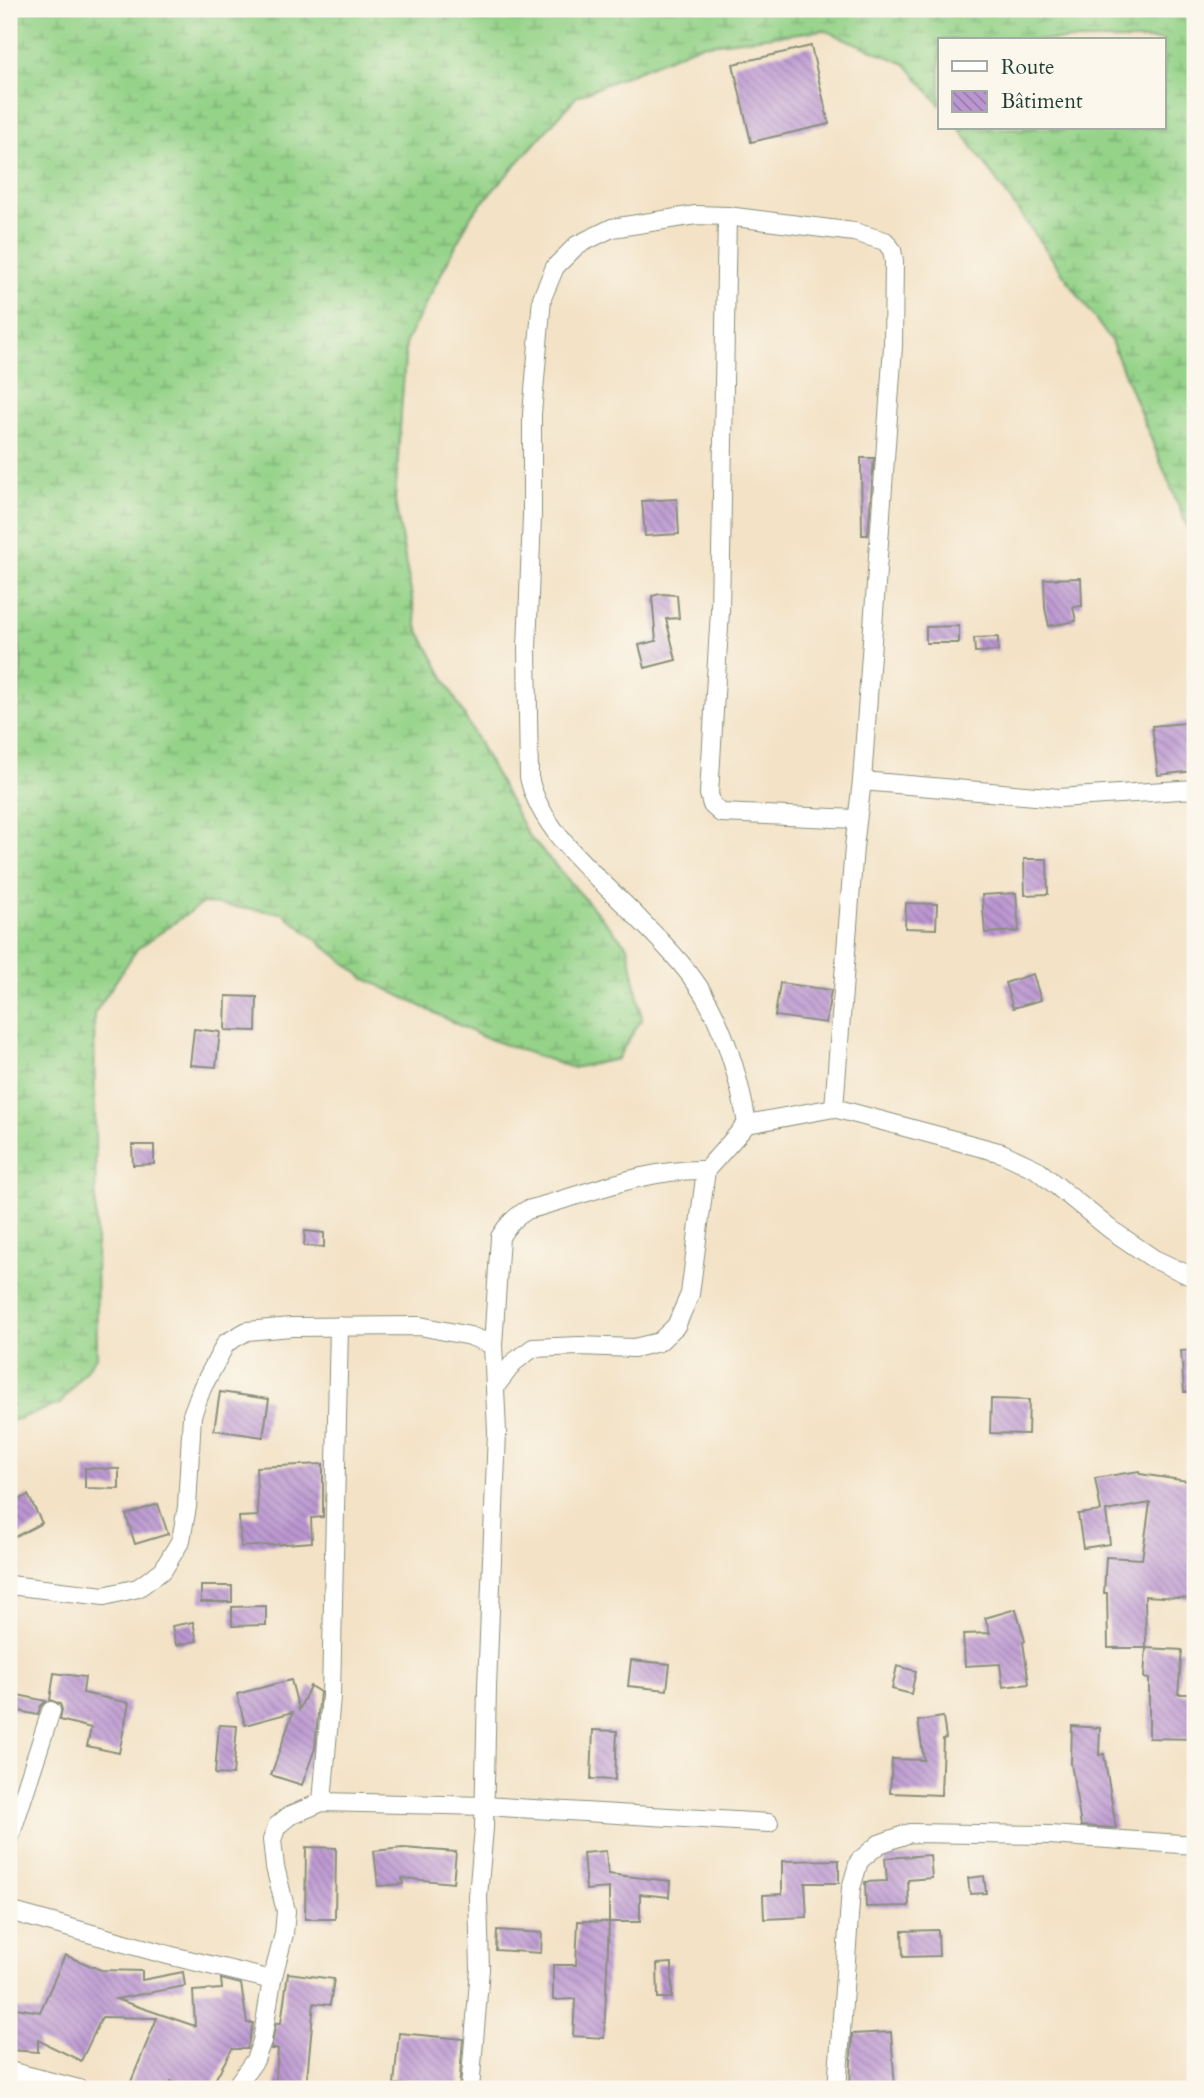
<svg xmlns="http://www.w3.org/2000/svg" width="1204" height="2098" viewBox="0 0 1204 2098" font-family="Cardo,serif">
<style>
.wetland{fill:url(#wetland-marsh);stroke:#5a885e;stroke-width:2}
.building{fill:url(#building-back-hatch)}
.lines{fill:none;stroke-linecap:round;stroke-linejoin:round}
.minor-casing{stroke:#89907d;stroke-width:20}
.minor{stroke:#fff;stroke-width:18}
</style>
<defs>
<pattern id="wetland-marsh" width="20" height="14" patternUnits="userSpaceOnUse" patternTransform="scale(1.75)"><rect width="20" height="14" fill="#95d389"/><path d="M1 5h8M5 5V1M11 12h8M15 12V8" fill="none" stroke="#79ac71"/></pattern>
<pattern id="building-back-hatch" width="6" height="6" patternUnits="userSpaceOnUse" patternTransform="scale(1.75)"><rect width="6" height="6" fill="#bb96d1"/><path d="M-1 5l2 2M0 0l6 6M5-1l2 2" fill="none" stroke="#977caa"/></pattern>
</defs>
<rect width="100%" height="100%" fill="#fbf7ec"/>
<filter id="ink" filterUnits="userSpaceOnUse"><feTurbulence type="fractalNoise" baseFrequency=".0143" numOctaves="2"/><feDisplacementMap in="SourceGraphic" scale="14" xChannelSelector="R" yChannelSelector="G"/><feConvolveMatrix kernelMatrix="1 2 1 2 8 2 1 2 1" color-interpolation-filters="sRGB"/></filter>
<filter id="wash" filterUnits="userSpaceOnUse"><feTurbulence type="fractalNoise" baseFrequency=".00686" numOctaves="4" result="noise"/><feDisplacementMap in="SourceGraphic" scale="28" xChannelSelector="R" yChannelSelector="G"/><feGaussianBlur stdDeviation="1.57" result="paint"/><feColorMatrix in="noise" values="0 0 0 0 0 0 0 0 0 0 0 0 0 0 0 0 0 1.4 0 .05"/><feComposite in="paint" operator="in"/></filter>
<g filter="url(#wash)">
<rect width="100%" height="100%" fill="#f3e2c6"/>
<path class="wetland" d="M 9,9 L 1195,9 L 1195,534 L 1188,529 L 1111,341 L 959,128 L 1164,128 L 1164,40 L 940,40 L 940,105 L 906,64 L 824,30 L 700,45 L 577,96 L 472,214 L 406,342 L 395,501 L 417,627 L 528,835 L 628,947 L 642,1018 L 617,1059 L 573,1068 L 483,1037 L 364,978 L 283,913 L 203,903 L 137,949 L 94,1014 L 97,1355 L 60,1404 L 12,1421 L 9,1419 L 9,796 L 21,664 L 9,545 Z"/>
<g id="blocks">
<g class="building">
<path d="M 811,46 L 829,124 L 751,142 L 733,64 Z"/>
<path d="M 861,458 L 874,458 L 868,535 L 862,535 Z"/>
<path d="M 677,499 L 679,534 L 645,536 L 642,501 Z"/>
<path d="M 1081,578 L 1082,606 L 1073,607 L 1076,621 L 1049,626 L 1045,608 L 1044,579 Z"/>
<path d="M 660,594 L 677,595 L 679,618 L 666,619 L 676,660 L 645,668 L 639,645 L 656,641 L 652,596 Z"/>
<path d="M 959,626 L 959,643 L 926,643 L 926,627 Z"/>
<path d="M 998,637 L 998,651 L 975,652 L 974,638 Z"/>
<path d="M 1195,722 L 1195,771 L 1158,775 L 1152,726 Z"/>
<path d="M 1024,859 L 1047,859 L 1048,894 L 1025,895 Z"/>
<path d="M 1016,893 L 1019,931 L 985,933 L 982,895 Z"/>
<path d="M 906,903 L 937,904 L 936,929 L 905,928 Z"/>
<path d="M 1033,974 L 1041,1000 L 1013,1008 L 1005,983 Z"/>
<path d="M 780,983 L 831,990 L 826,1023 L 775,1016 Z"/>
<path d="M 226,996 L 257,997 L 256,1031 L 225,1030 Z"/>
<path d="M 194,1029 L 220,1032 L 216,1067 L 190,1065 Z"/>
<path d="M 132,1145 L 154,1145 L 154,1164 L 133,1165 Z"/>
<path d="M 305,1231 L 324,1233 L 324,1247 L 304,1246 Z"/>
<path d="M 1195,1350 L 1195,1392 L 1184,1392 L 1181,1351 Z"/>
<path d="M 220,1392 L 269,1399 L 263,1437 L 214,1430 Z"/>
<path d="M 991,1399 L 1029,1400 L 1028,1434 L 990,1433 Z"/>
<path d="M 323,1464 L 323,1517 L 311,1518 L 312,1542 L 241,1547 L 239,1517 L 258,1516 L 256,1467 Z"/>
<path d="M 85,1468 L 119,1469 L 119,1489 L 85,1488 Z"/>
<path d="M 1139,1471 L 1140,1474 L 1195,1482 L 1195,1599 L 1145,1596 L 1146,1648 L 1108,1648 L 1107,1593 L 1104,1593 L 1106,1557 L 1142,1559 L 1150,1503 L 1106,1511 L 1110,1544 L 1083,1548 L 1078,1514 L 1101,1511 L 1095,1478 Z"/>
<path d="M 28,1495 L 42,1523 L 9,1540 L 9,1505 Z"/>
<path d="M 158,1504 L 168,1534 L 135,1544 L 126,1515 Z"/>
<rect x="201" y="1586" width="31" height="16"/>
<path d="M 266,1606 L 266,1625 L 232,1626 L 232,1607 Z"/>
<path d="M 1016,1609 L 1025,1641 L 1023,1642 L 1029,1684 L 1003,1687 L 1000,1664 L 965,1666 L 963,1634 L 990,1633 L 985,1618 Z"/>
<path d="M 193,1622 L 197,1641 L 176,1645 L 172,1626 Z"/>
<path d="M 1146,1648 L 1182,1650 L 1178,1694 L 1195,1694 L 1195,1739 L 1149,1738 L 1149,1679 L 1144,1678 Z"/>
<path d="M 631,1660 L 670,1664 L 667,1690 L 628,1686 Z"/>
<path d="M 897,1666 L 916,1671 L 911,1694 L 892,1689 Z"/>
<path d="M 54,1673 L 85,1677 L 83,1693 L 129,1703 L 119,1753 L 87,1746 L 91,1728 L 60,1720 L 62,1709 L 60,1704 L 50,1700 Z"/>
<path d="M 291,1680 L 299,1710 L 310,1686 L 320,1692 L 315,1748 L 302,1785 L 271,1775 L 293,1712 L 245,1725 L 237,1694 Z"/>
<path d="M 9,1693 L 46,1701 L 40,1707 L 38,1715 L 9,1709 Z"/>
<path d="M 943,1717 L 946,1738 L 943,1739 L 941,1795 L 890,1793 L 892,1759 L 924,1760 L 918,1721 Z"/>
<path d="M 219,1725 L 237,1726 L 233,1775 L 215,1774 Z"/>
<path d="M 1072,1726 L 1100,1728 L 1099,1755 L 1104,1754 L 1116,1828 L 1081,1826 L 1071,1763 Z"/>
<path d="M 593,1730 L 617,1731 L 615,1780 L 591,1779 Z"/>
<path d="M 306,1847 L 336,1848 L 335,1919 L 305,1919 Z"/>
<path d="M 403,1848 L 456,1852 L 453,1883 L 402,1878 L 403,1884 L 378,1886 L 374,1851 Z"/>
<path d="M 606,1851 L 608,1874 L 670,1881 L 669,1897 L 640,1894 L 640,1922 L 609,1922 L 609,1888 L 586,1890 L 583,1853 Z"/>
<path d="M 930,1855 L 932,1878 L 908,1880 L 909,1906 L 866,1907 L 865,1882 L 887,1881 L 885,1858 Z"/>
<path d="M 839,1860 L 839,1883 L 805,1883 L 807,1917 L 764,1919 L 763,1895 L 782,1894 L 782,1861 Z"/>
<path d="M 984,1876 L 986,1893 L 970,1894 L 968,1878 Z"/>
<path d="M 578,1921 L 609,1922 L 604,2038 L 573,2036 L 575,1999 L 553,2000 L 553,1965 L 576,1965 Z"/>
<path d="M 497,1930 L 542,1933 L 541,1953 L 496,1950 Z"/>
<path d="M 938,1930 L 939,1956 L 903,1957 L 902,1931 Z"/>
<path d="M 65,1955 L 101,1970 L 142,1971 L 142,1980 L 183,1972 L 185,1986 L 116,1999 L 195,2026 L 193,1991 L 222,1989 L 221,1979 L 241,1984 L 247,2023 L 253,2023 L 247,2049 L 232,2049 L 210,2089 L 187,2089 L 171,2081 L 168,2089 L 128,2089 L 157,2018 L 102,2017 L 81,2061 L 38,2040 L 38,2052 L 9,2050 L 9,2007 L 40,2012 Z"/>
<path d="M 672,1963 L 672,1998 L 658,1998 L 657,1964 Z"/>
<path d="M 288,1973 L 334,1979 L 330,2005 L 314,2003 L 306,2089 L 275,2089 L 278,2049 L 271,2049 L 276,2023 L 281,2023 L 282,2016 Z"/>
<path d="M 891,2032 L 895,2089 L 850,2089 L 852,2034 Z"/>
<path d="M 399,2033 L 463,2039 L 459,2089 L 394,2084 Z"/>
</g>
</g>
</g>
<g filter="url(#ink)">
<use href="#blocks" fill-opacity="0" stroke="#89907d" stroke-width="2"/>
<g class="lines">
<defs>
<g id="minor">
<path d="M 727,216 L 720,611 L 709,794 L 712,805 L 721,813 L 856,819"/>
<path d="M 862,781 L 1059,798 L 1195,789"/>
<path d="M 747,1124 C 740,1083 729,1043 710,1006 C 695,976 667,947 643,923 C 604,881 541,835 529,777 L 527,648 L 532,516 L 532,414 L 542,298 L 555,267 L 577,245 L 612,228 L 696,215 L 727,216 L 854,232 L 885,241 L 892,250 L 894,261 L 893,346 L 862,781 L 854,847 L 834,1108"/>
<path d="M 495,1387 L 514,1362 L 533,1348 L 579,1346 L 634,1348 L 659,1342 L 676,1326 L 690,1294 L 706,1170"/>
<path d="M 9,1585 L 104,1596 L 138,1588 L 163,1570 L 181,1540 L 187,1507 L 192,1415 L 202,1388 L 226,1343 L 247,1331 L 291,1327 L 420,1326 L 470,1336 L 493,1345 L 500,1237 C 507,1225 514,1218 527,1210 C 585,1195 645,1168 706,1170 L 747,1124 L 834,1108 L 1002,1153 L 1036,1169 L 1110,1229 L 1154,1259 L 1195,1278"/>
<path d="M 322,1802 L 331,1696 L 339,1326"/>
<path d="M 9,1840 L 51,1711"/>
<path d="M 9,1911 L 168,1955 L 272,1980"/>
<path d="M 9,2071 L 79,2089"/>
<path d="M 234,2089 L 255,2060 L 262,2041 L 272,1980 L 284,1934 L 286,1911 L 275,1867 L 272,1840 L 277,1826 L 289,1816 L 322,1802 L 485,1806 L 769,1823"/>
<path d="M 470,2089 L 480,1969 L 478,1896 L 484,1828 L 487,1687 L 497,1432 L 493,1345"/>
<path d="M 837,2089 L 851,1888 L 859,1861 L 879,1844 L 910,1833 L 1050,1835 L 1195,1845"/>
</g>
</defs>
<use href="#minor" class="minor-casing"/>
<use href="#minor" class="minor"/>
</g>
</g>
<rect width="1204" height="2098" fill="none" stroke="#fbf7ec" stroke-width="35"/>
<rect x="938" y="38" width="228" height="91" fill="#fbf7ec" stroke="#a3ada2" stroke-width="2"/>
<rect x="952" y="61" width="35" height="10" fill="#ffffff" stroke="#a3ada2" stroke-width="2"/>
<text x="1001" y="74" font-size="21" fill="#1f3d34">Route</text>
<rect x="952" y="91" width="35" height="21" fill="url(#building-back-hatch)" stroke="#a3ada2" stroke-width="2"/>
<text x="1001" y="108" font-size="21" fill="#1f3d34">Bâtiment</text>
</svg>
